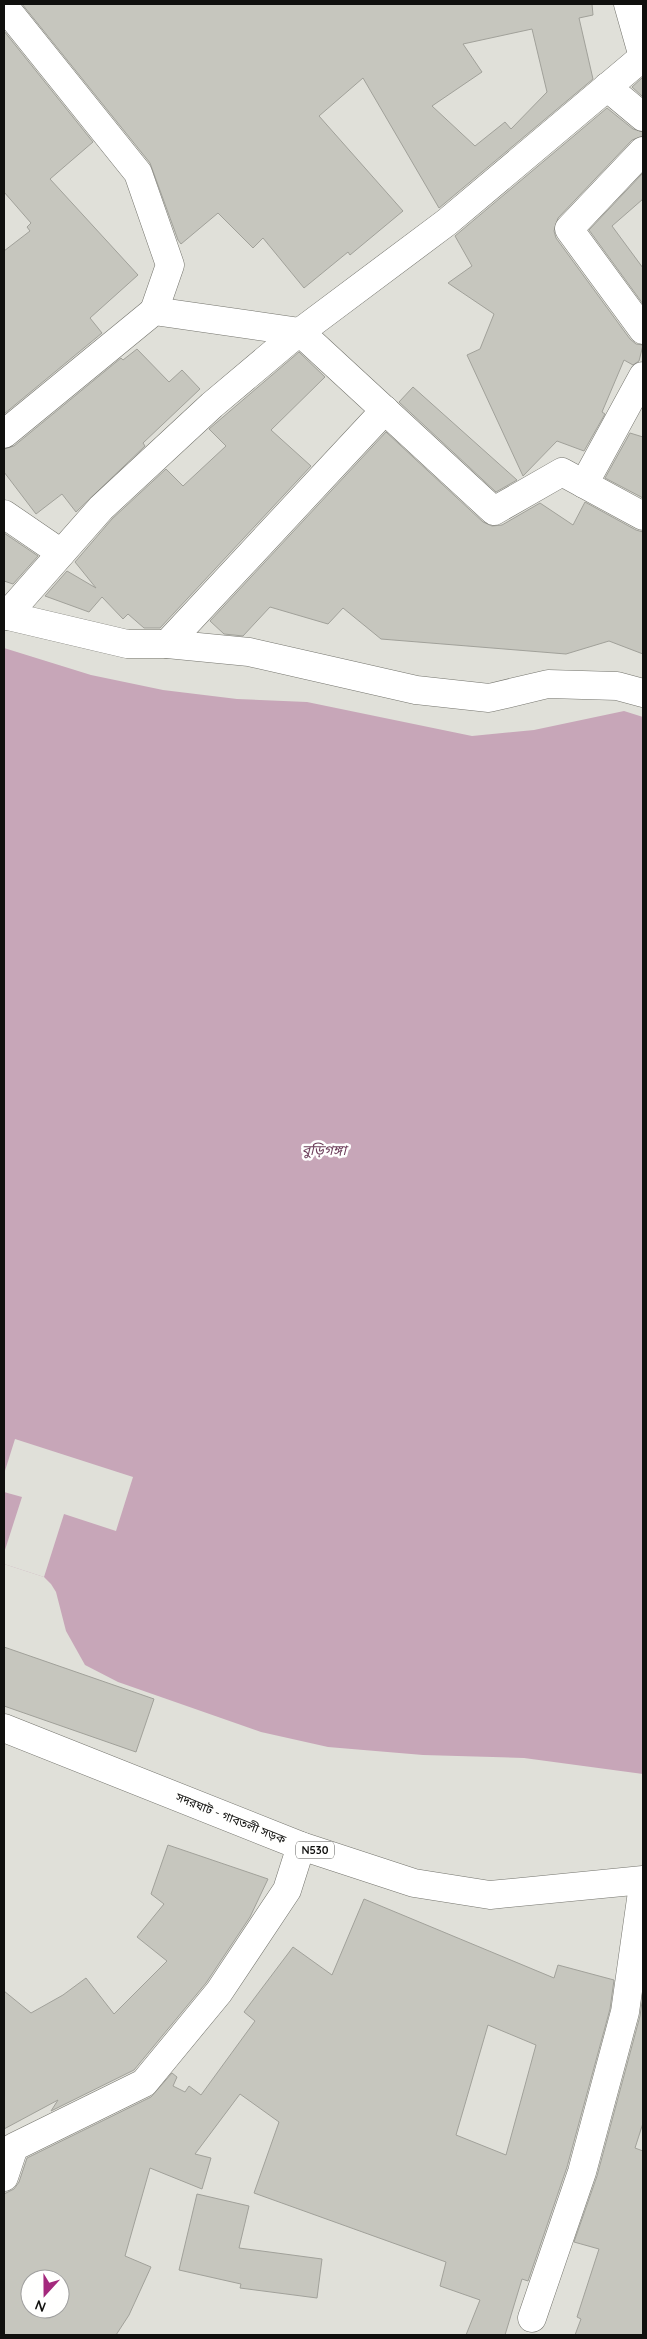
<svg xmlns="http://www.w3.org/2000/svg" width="647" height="2339" viewBox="0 0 647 2339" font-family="Quicksand,'Noto Sans Bengali',sans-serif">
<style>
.water{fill:#c7a6b8}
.pier{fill:#e0e0d9}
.building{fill:#c6c6be;stroke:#a1a19a;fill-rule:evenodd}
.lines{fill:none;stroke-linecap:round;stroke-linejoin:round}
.minor-casing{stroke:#74746d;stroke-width:29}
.trunk-casing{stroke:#74746d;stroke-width:29}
.minor{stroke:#fff;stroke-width:28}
.trunk{stroke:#fff;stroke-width:28}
.labels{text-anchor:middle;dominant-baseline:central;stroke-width:5;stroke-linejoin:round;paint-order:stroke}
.shield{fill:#fffffe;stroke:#585856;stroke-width:1}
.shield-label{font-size:11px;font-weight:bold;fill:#10100e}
.street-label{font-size:12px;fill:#10100e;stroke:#fffffe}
.water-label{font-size:14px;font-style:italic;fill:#6d3f5b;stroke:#fffffe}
</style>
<rect width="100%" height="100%" fill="#e0e0d9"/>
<path class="water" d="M 4,648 L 91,675 L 163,690 L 237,699 L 307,702 L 472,736 L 534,730 L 624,711 L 643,717 L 643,1774 L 524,1758 L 423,1755 L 328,1747 L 261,1732 L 118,1682 L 85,1665 L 66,1631 L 56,1592 L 51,1584 L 44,1577 L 4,1564 Z"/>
<path class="pier" d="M 15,1439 L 133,1477 L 116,1531 L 64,1514 L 44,1577 L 4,1564 L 4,1553 L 22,1497 L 4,1492 L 4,1474 Z"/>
<g class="building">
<path d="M 22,4 L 592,4 L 593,15 L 579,18 L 593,79 L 439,208 L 363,78 L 319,116 L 403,211 L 350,255 L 348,252 L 304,288 L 263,238 L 253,248 L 218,213 L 181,244 L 178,240 L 150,163 ZM 532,29 L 547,92 L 511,129 L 505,122 L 475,146 L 432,106 L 482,72 L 463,44 Z"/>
<path d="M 4,31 L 93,142 L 50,179 L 138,275 L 90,318 L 102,333 L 4,414 L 4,251 L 30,231 L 27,227 L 31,223 L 4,192 Z"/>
<path d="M 643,77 L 643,97 L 632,87 Z"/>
<path d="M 607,108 L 633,129 L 643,132 L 643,136 L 632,140 L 558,218 L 554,231 L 556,238 L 630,339 L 636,344 L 643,345 L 639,361 L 633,365 L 624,360 L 602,412 L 605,414 L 584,451 L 557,441 L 523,476 L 467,355 L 480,349 L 494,314 L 448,283 L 472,266 L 455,236 Z"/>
<path d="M 643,173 L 643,199 L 612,226 L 643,268 L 643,304 L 589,230 Z"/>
<path d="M 137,349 L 169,382 L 182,370 L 200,389 L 143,443 L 145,446 L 76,512 L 62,494 L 36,514 L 4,472 L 4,449 L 14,446 L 121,358 L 123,360 Z"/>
<path d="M 299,352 L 325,377 L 271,430 L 311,466 L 160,628 L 144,628 L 128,614 L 123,619 L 102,597 L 89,612 L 45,596 L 67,571 L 96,588 L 75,562 L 112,519 L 166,469 L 183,486 L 226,446 L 209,429 Z"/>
<path d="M 413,387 L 517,480 L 496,492 L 399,402 Z"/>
<path d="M 386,432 L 483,522 L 492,526 L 502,525 L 540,503 L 573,525 L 585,502 L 636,530 L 643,532 L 643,654 L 609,641 L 566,654 L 381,639 L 343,608 L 328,624 L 270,607 L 243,636 L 224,634 L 210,621 Z"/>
<path d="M 630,433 L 643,437 L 643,498 L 605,478 Z"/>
<path d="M 4,533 L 38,556 L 13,584 L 4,581 Z"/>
<path d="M 4,1647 L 154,1699 L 136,1752 L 4,1706 Z"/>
<path d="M 168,1845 L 268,1879 L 250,1917 L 206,1983 L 134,2070 L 51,2111 L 58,2100 L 4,2129 L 4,1991 L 31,2013 L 63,1995 L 86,1978 L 114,2014 L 167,1961 L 137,1937 L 164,1904 L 151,1894 Z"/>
<path d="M 364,1899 L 554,1978 L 558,1965 L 614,1980 L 610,2009 L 567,2167 L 528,2281 L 522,2279 L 505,2335 L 466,2335 L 480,2300 L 440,2286 L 446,2262 L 254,2193 L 279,2122 L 240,2094 L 195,2154 L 211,2158 L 202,2189 L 150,2168 L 125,2256 L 151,2267 L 129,2315 L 116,2335 L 4,2335 L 4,2194 L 14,2189 L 19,2182 L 27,2158 L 151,2097 L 172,2073 L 177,2077 L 173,2086 L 185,2092 L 189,2086 L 201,2095 L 255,2021 L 244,2012 L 293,1947 L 332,1975 ZM 488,2025 L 536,2045 L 506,2155 L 456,2135 ZM 30,2279 L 60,2279 L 60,2309 L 30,2309 Z"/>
<path d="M 643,1995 L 643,2123 L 635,2148 L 643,2151 L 643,2335 L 575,2335 L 581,2319 L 577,2317 L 599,2249 L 574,2242 L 597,2176 L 640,2016 Z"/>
<path d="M 197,2194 L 249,2206 L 239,2248 L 322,2259 L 317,2298 L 240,2288 L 241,2284 L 179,2270 Z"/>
</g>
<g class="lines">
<defs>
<g id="minor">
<path d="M 628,4 L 643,57"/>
<path d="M 4,6 L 138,173 L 170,265 L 154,311"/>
<path d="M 607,87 L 643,117"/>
<path d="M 643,151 L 569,229 L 643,330"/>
<path d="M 4,434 L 154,311 L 300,332 L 494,511 L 562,472 L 643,516"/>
<path d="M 584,484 L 643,376"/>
<path d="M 4,514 L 61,553"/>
<path d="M 4,615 L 127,644 L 167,644 L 249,652 L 416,690 L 489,698 L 548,684 L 617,686 L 643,693"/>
<path d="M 6,616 L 101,508 L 212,405 L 288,341 L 447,222 L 643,57"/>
<path d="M 167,644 L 385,410"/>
<path d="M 4,2177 L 14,2147 L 144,2083 L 219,1992 L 287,1890 L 301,1846"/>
<path d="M 532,2318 L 582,2172 L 625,2012 L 643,1885"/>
</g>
<path id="trunk" d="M 4,1728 L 301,1846 L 414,1883 L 490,1895 L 643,1880"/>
</defs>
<use href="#minor" class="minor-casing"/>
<use href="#trunk" class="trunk-casing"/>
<use href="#minor" class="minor"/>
<use href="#trunk" class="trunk"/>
</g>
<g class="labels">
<rect class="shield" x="296" y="1841.5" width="38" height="17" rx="4"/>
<g class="shield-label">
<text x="315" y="1850">N530</text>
</g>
<g class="street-label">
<text transform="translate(231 1818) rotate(22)">সদরঘাট - গাবতলী সড়ক</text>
</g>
<g class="water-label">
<text x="324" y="1150">বুড়িগঙ্গা</text>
</g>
</g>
<rect width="647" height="2339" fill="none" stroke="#10100e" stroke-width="10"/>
<g transform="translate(45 2294) rotate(201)"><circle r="24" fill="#fffffe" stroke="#9f9f9e"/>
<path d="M0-4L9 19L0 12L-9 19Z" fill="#a4297d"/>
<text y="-8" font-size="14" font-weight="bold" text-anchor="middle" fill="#10100e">N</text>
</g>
</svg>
